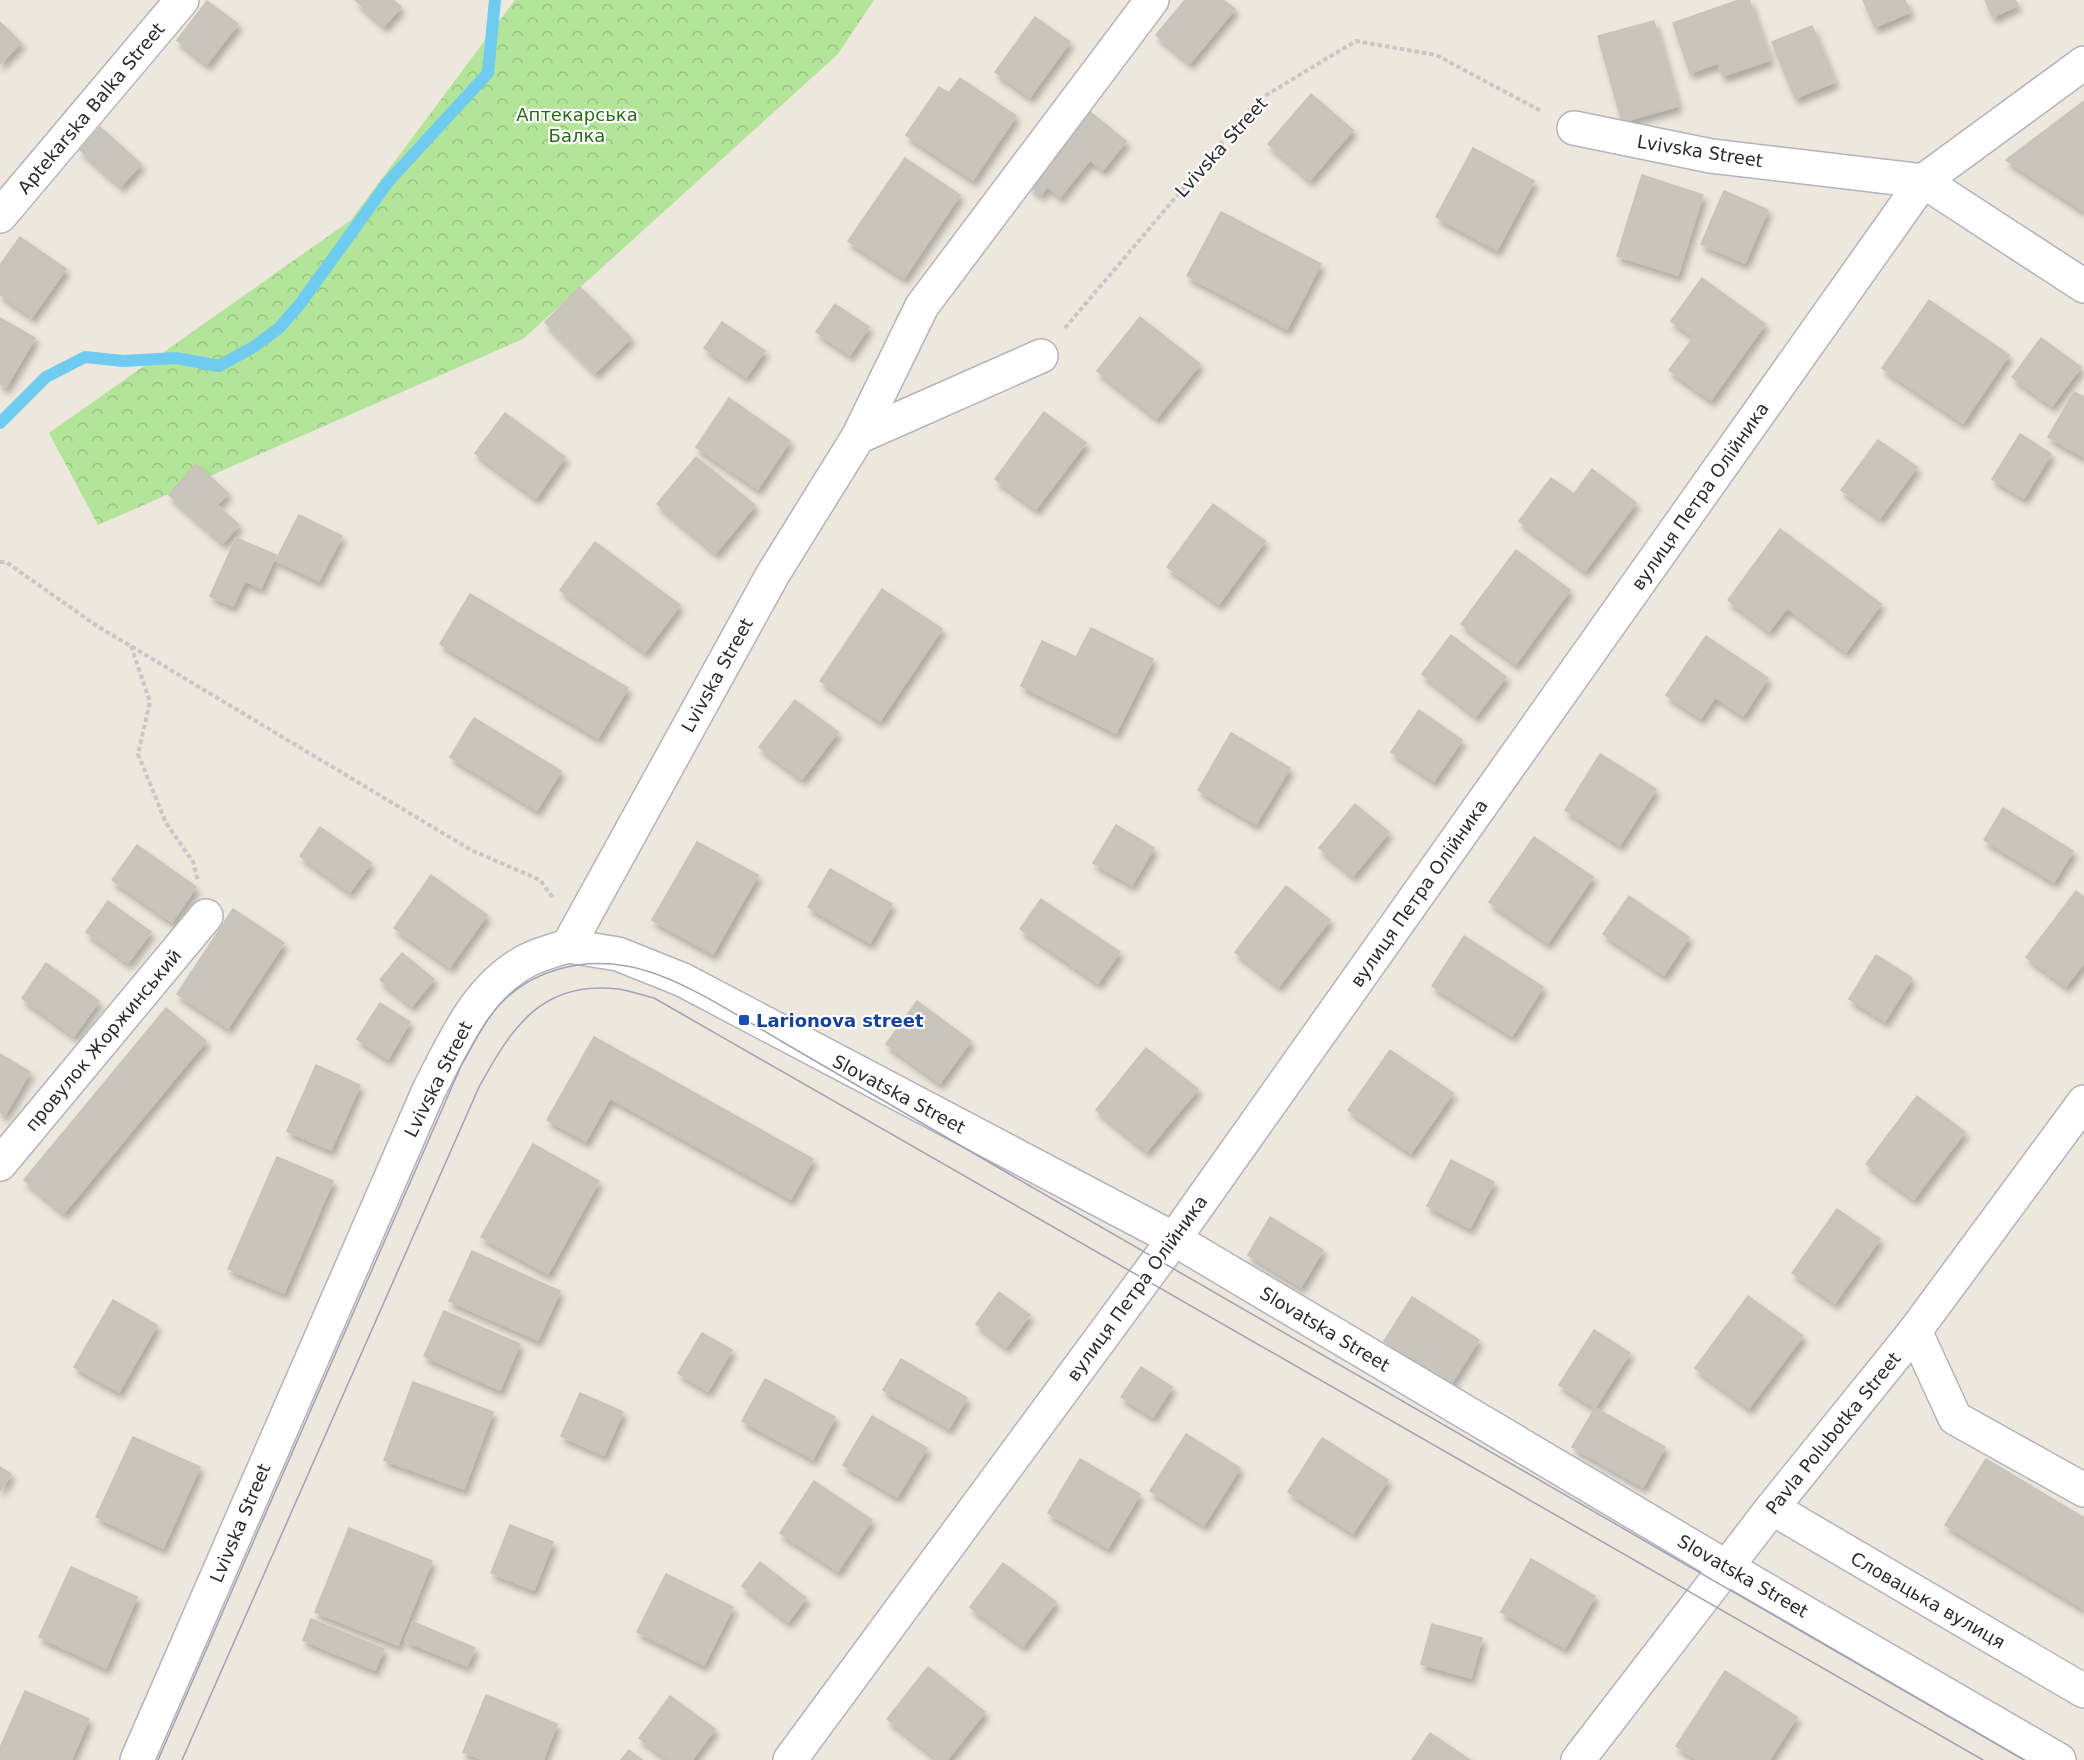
<svg xmlns="http://www.w3.org/2000/svg" width="2084" height="1760" viewBox="0 0 2084 1760" font-family="'DejaVu Sans',sans-serif">
<style>
.forest{fill:url(#forest-crowns)}
.lines{fill:none;stroke-linecap:round;stroke-linejoin:round}
.stream{stroke:#6fccf0;stroke-width:12}
.building{fill:#c9c5bc;stroke:#c9c3b7;stroke-width:1.5;filter:url(#shadow)}
.minor-casing{stroke:#b1b4bf;stroke-width:36}
.path{stroke:#c8c8c8;stroke-width:4;stroke-dasharray:4.5 3;stroke-linecap:butt}
.minor{stroke:#fff;stroke-width:33}
.tram{stroke:#a0a3b6;stroke-width:1.5}
.transit-dot{fill:#1a4fb4;stroke:#fff;stroke-width:2}
.labels{text-anchor:middle;dominant-baseline:central;stroke-width:4.5;stroke-linejoin:round;paint-order:stroke}
.street-label{font-size:18px;fill:#2b2b2b;stroke:#fff}
.park-label{font-size:18px;fill:#296a19;stroke:#fff}
.transit-label{font-size:18px;font-weight:bold;fill:#164399;stroke:#fff;text-anchor:start}
</style>
<defs>
<pattern id="forest-crowns" width="20" height="18" patternUnits="userSpaceOnUse" patternTransform="scale(1.5)"><rect width="20" height="18" fill="#b2e499"/><path d="M2 6a3 3 0 1 1 6 0M12 15a3 3 0 1 1 6 0" fill="none" stroke="#99c484"/></pattern>
<filter id="shadow"><feDropShadow dx="3.5" dy="6" stdDeviation="3" flood-color="#0004"/></filter>
</defs>
<rect width="100%" height="100%" fill="#ede7dd"/>
<path class="forest" d="M 515,0 L 874,0 L 837,55 L 523,339 L 98,525 L 49,433 L 351,220 Z"/>
<g class="lines">
<path class="stream" d="M 0,423 L 46,377 L 85,357 L 123,361 L 176,358 L 219,366 L 255,346 L 279,328 L 300,304 L 388,182 L 488,73 L 495,0"/>
</g>
<g class="building">
<path d="M 355,0 L 393,0 L 401,7 L 384,26 Z"/>
<path d="M 1185,0 L 1223,0 L 1235,9 L 1190,63 L 1156,35 Z"/>
<path d="M 1739,0 L 1749,0 L 1770,60 L 1723,76 L 1718,63 L 1690,73 L 1673,23 Z"/>
<path d="M 1863,0 L 1905,0 L 1910,12 L 1875,27 Z"/>
<path d="M 1985,0 L 2015,0 L 2018,5 L 1993,17 Z"/>
<path d="M 207,1 L 238,24 L 207,64 L 177,40 Z"/>
<path d="M 1035,17 L 1070,42 L 1030,97 L 995,72 Z"/>
<path d="M 1654,21 L 1678,106 L 1622,122 L 1598,36 Z"/>
<path d="M 0,22 L 21,43 L 0,64 Z"/>
<path d="M 1812,26 L 1835,82 L 1795,98 L 1772,42 Z"/>
<path d="M 960,78 L 1016,116 L 973,180 L 906,135 L 939,87 L 949,93 Z"/>
<path d="M 1311,94 L 1353,130 L 1310,180 L 1268,144 Z"/>
<path d="M 2084,101 L 2084,211 L 2006,160 Z"/>
<path d="M 1089,111 L 1126,141 L 1103,170 L 1090,160 L 1060,197 L 1047,186 L 1041,195 L 1029,185 Z"/>
<path d="M 100,127 L 141,164 L 121,186 L 80,150 Z"/>
<path d="M 1473,148 L 1534,181 L 1497,250 L 1436,217 Z"/>
<path d="M 905,158 L 960,195 L 904,278 L 848,241 Z"/>
<path d="M 1642,175 L 1703,195 L 1678,275 L 1617,256 Z"/>
<path d="M 1724,191 L 1768,210 L 1745,263 L 1701,244 Z"/>
<path d="M 1221,212 L 1321,264 L 1287,329 L 1187,276 Z"/>
<path d="M 20,237 L 66,269 L 32,317 L 0,294 L 0,265 Z"/>
<path d="M 1702,278 L 1765,324 L 1711,400 L 1669,370 L 1694,337 L 1671,321 Z"/>
<path d="M 580,287 L 631,338 L 595,373 L 545,322 Z"/>
<path d="M 1929,300 L 2009,355 L 1963,423 L 1882,368 Z"/>
<path d="M 835,304 L 869,327 L 850,355 L 816,332 Z"/>
<path d="M 1140,317 L 1200,364 L 1157,418 L 1097,371 Z"/>
<path d="M 0,318 L 35,338 L 6,387 L 0,384 Z"/>
<path d="M 722,322 L 765,351 L 746,377 L 704,348 Z"/>
<path d="M 2041,338 L 2081,367 L 2052,406 L 2012,377 Z"/>
<path d="M 2074,392 L 2084,397 L 2084,457 L 2048,437 Z"/>
<path d="M 729,398 L 790,441 L 758,489 L 696,447 Z"/>
<path d="M 1044,412 L 1086,443 L 1036,509 L 995,479 Z"/>
<path d="M 505,413 L 565,457 L 536,498 L 475,453 Z"/>
<path d="M 2020,434 L 2051,454 L 2024,498 L 1992,479 Z"/>
<path d="M 1878,440 L 1917,467 L 1880,518 L 1841,490 Z"/>
<path d="M 696,457 L 755,505 L 716,553 L 657,504 Z"/>
<path d="M 196,464 L 228,493 L 217,505 L 239,525 L 223,543 L 169,495 Z"/>
<path d="M 1592,469 L 1636,503 L 1585,571 L 1519,521 L 1551,478 L 1574,494 Z"/>
<path d="M 1213,504 L 1265,541 L 1219,604 L 1167,567 Z"/>
<path d="M 299,515 L 342,536 L 319,581 L 276,560 Z"/>
<path d="M 1780,529 L 1881,604 L 1846,652 L 1787,608 L 1769,631 L 1728,600 Z"/>
<path d="M 236,538 L 276,555 L 261,588 L 245,581 L 233,606 L 210,596 Z"/>
<path d="M 595,542 L 680,605 L 645,652 L 560,590 Z"/>
<path d="M 1516,550 L 1570,590 L 1516,664 L 1461,624 Z"/>
<path d="M 882,589 L 942,629 L 880,721 L 820,681 Z"/>
<path d="M 470,594 L 628,688 L 598,738 L 440,644 Z"/>
<path d="M 1091,628 L 1153,659 L 1116,733 L 1021,686 L 1042,641 L 1076,657 Z"/>
<path d="M 1451,635 L 1506,677 L 1476,716 L 1422,674 Z"/>
<path d="M 1706,636 L 1768,678 L 1743,716 L 1715,697 L 1701,718 L 1666,695 Z"/>
<path d="M 795,700 L 838,732 L 802,779 L 759,747 Z"/>
<path d="M 1419,710 L 1462,740 L 1434,781 L 1391,752 Z"/>
<path d="M 474,718 L 561,771 L 537,810 L 450,757 Z"/>
<path d="M 1231,733 L 1290,768 L 1256,824 L 1198,790 Z"/>
<path d="M 1600,754 L 1656,789 L 1620,845 L 1565,810 Z"/>
<path d="M 1355,804 L 1389,832 L 1353,876 L 1319,848 Z"/>
<path d="M 2003,808 L 2073,851 L 2054,882 L 1984,840 Z"/>
<path d="M 1116,825 L 1154,848 L 1132,885 L 1093,863 Z"/>
<path d="M 320,827 L 371,863 L 350,892 L 300,856 Z"/>
<path d="M 1534,837 L 1593,877 L 1548,943 L 1489,902 Z"/>
<path d="M 697,842 L 758,875 L 713,954 L 652,920 Z"/>
<path d="M 137,845 L 196,887 L 172,922 L 112,880 Z"/>
<path d="M 830,869 L 892,904 L 870,943 L 808,907 Z"/>
<path d="M 431,875 L 487,915 L 450,967 L 394,928 Z"/>
<path d="M 1286,886 L 1330,920 L 1279,986 L 1235,952 Z"/>
<path d="M 2076,891 L 2084,897 L 2084,963 L 2066,986 L 2026,957 Z"/>
<path d="M 1629,896 L 1689,937 L 1664,975 L 1603,934 Z"/>
<path d="M 1041,899 L 1120,952 L 1098,983 L 1020,929 Z"/>
<path d="M 108,901 L 151,932 L 128,963 L 86,932 Z"/>
<path d="M 233,909 L 284,943 L 228,1028 L 177,994 Z"/>
<path d="M 1464,936 L 1543,987 L 1512,1036 L 1432,986 Z"/>
<path d="M 402,953 L 434,979 L 412,1006 L 380,980 Z"/>
<path d="M 1876,955 L 1912,978 L 1885,1021 L 1849,999 Z"/>
<path d="M 46,963 L 99,1001 L 74,1036 L 22,998 Z"/>
<path d="M 917,1001 L 971,1041 L 940,1083 L 886,1044 Z"/>
<path d="M 380,1003 L 410,1022 L 388,1059 L 357,1039 Z"/>
<path d="M 166,1008 L 206,1041 L 64,1213 L 24,1180 Z"/>
<path d="M 594,1037 L 813,1159 L 791,1199 L 610,1098 L 586,1141 L 547,1120 Z"/>
<path d="M 1146,1048 L 1198,1089 L 1147,1151 L 1096,1110 Z"/>
<path d="M 1390,1050 L 1453,1093 L 1411,1153 L 1348,1110 Z"/>
<path d="M 0,1054 L 30,1072 L 5,1115 L 0,1112 Z"/>
<path d="M 316,1065 L 360,1085 L 331,1150 L 287,1131 Z"/>
<path d="M 1917,1096 L 1965,1132 L 1914,1199 L 1866,1164 Z"/>
<path d="M 533,1144 L 599,1181 L 548,1274 L 481,1237 Z"/>
<path d="M 277,1157 L 333,1181 L 284,1293 L 228,1269 Z"/>
<path d="M 1451,1160 L 1494,1182 L 1470,1228 L 1427,1206 Z"/>
<path d="M 1837,1209 L 1880,1239 L 1835,1303 L 1792,1273 Z"/>
<path d="M 1270,1217 L 1323,1250 L 1301,1287 L 1248,1255 Z"/>
<path d="M 472,1251 L 560,1291 L 538,1340 L 449,1301 Z"/>
<path d="M 999,1292 L 1030,1315 L 1006,1347 L 976,1324 Z"/>
<path d="M 1748,1296 L 1803,1336 L 1749,1408 L 1695,1368 Z"/>
<path d="M 1412,1297 L 1479,1340 L 1451,1384 L 1384,1341 Z"/>
<path d="M 113,1300 L 157,1325 L 119,1392 L 74,1367 Z"/>
<path d="M 444,1311 L 520,1344 L 500,1390 L 424,1356 Z"/>
<path d="M 1594,1330 L 1630,1353 L 1595,1408 L 1559,1385 Z"/>
<path d="M 702,1333 L 732,1350 L 708,1391 L 678,1373 Z"/>
<path d="M 901,1359 L 967,1398 L 949,1428 L 883,1390 Z"/>
<path d="M 1141,1367 L 1172,1387 L 1153,1417 L 1121,1397 Z"/>
<path d="M 765,1379 L 835,1417 L 813,1459 L 742,1421 Z"/>
<path d="M 413,1382 L 493,1412 L 464,1489 L 384,1460 Z"/>
<path d="M 580,1393 L 623,1412 L 604,1455 L 561,1436 Z"/>
<path d="M 1595,1408 L 1665,1447 L 1643,1487 L 1572,1447 Z"/>
<path d="M 872,1416 L 927,1448 L 897,1497 L 843,1465 Z"/>
<path d="M 1186,1434 L 1240,1468 L 1204,1525 L 1150,1491 Z"/>
<path d="M 133,1437 L 200,1467 L 163,1548 L 96,1517 Z"/>
<path d="M 1322,1438 L 1388,1480 L 1353,1533 L 1288,1492 Z"/>
<path d="M 1080,1459 L 1140,1494 L 1108,1548 L 1048,1513 Z"/>
<path d="M 1986,1459 L 2084,1518 L 2084,1609 L 1945,1525 Z"/>
<path d="M 0,1467 L 11,1474 L 0,1491 Z"/>
<path d="M 814,1481 L 872,1520 L 838,1571 L 780,1533 Z"/>
<path d="M 510,1525 L 553,1542 L 534,1590 L 491,1573 Z"/>
<path d="M 349,1528 L 432,1561 L 398,1645 L 315,1612 Z"/>
<path d="M 1531,1559 L 1595,1596 L 1565,1648 L 1501,1612 Z"/>
<path d="M 760,1562 L 806,1598 L 788,1622 L 742,1586 Z"/>
<path d="M 1003,1563 L 1056,1602 L 1023,1646 L 970,1607 Z"/>
<path d="M 71,1567 L 137,1597 L 106,1668 L 39,1637 Z"/>
<path d="M 666,1574 L 733,1607 L 704,1665 L 637,1632 Z"/>
<path d="M 311,1619 L 384,1649 L 375,1670 L 303,1640 Z"/>
<path d="M 413,1622 L 475,1648 L 467,1666 L 405,1641 Z"/>
<path d="M 1432,1624 L 1482,1638 L 1471,1678 L 1421,1664 Z"/>
<path d="M 928,1667 L 985,1712 L 947,1760 L 939,1760 L 887,1719 Z"/>
<path d="M 1725,1671 L 1797,1717 L 1769,1760 L 1697,1760 L 1676,1746 Z"/>
<path d="M 25,1691 L 89,1719 L 71,1760 L 0,1760 L 0,1748 Z"/>
<path d="M 486,1695 L 557,1724 L 543,1760 L 484,1760 L 463,1752 Z"/>
<path d="M 670,1696 L 715,1729 L 692,1760 L 669,1760 L 639,1738 Z"/>
<path d="M 1430,1733 L 1470,1760 L 1412,1760 Z"/>
<path d="M 629,1750 L 642,1760 L 621,1760 Z"/>
</g>
<g class="lines">
<defs>
<g id="minor">
<path d="M 1574,128 L 1711,156 L 1923,181 L 2084,286"/>
<path d="M 0,216 L 182,0"/>
<path d="M 858,437 L 1041,356"/>
<path d="M 568,946 L 618,954 L 683,980 L 1174,1239 L 1728,1568 L 2059,1760"/>
<path d="M 0,1164 L 206,916"/>
<path d="M 1915,1331 L 1955,1418 L 2084,1490"/>
<path d="M 1772,1508 L 2084,1691"/>
<path d="M 137,1760 L 429,1090 C 454,1042 477,986 528,960 C 540,954 555,950 568,946 L 773,574 L 858,437 L 922,306 L 1152,0"/>
<path d="M 790,1760 L 1174,1239 L 1923,181 L 2084,63"/>
<path d="M 1578,1760 L 1772,1508 L 1915,1331 L 2084,1102"/>
</g>
</defs>
<use href="#minor" class="minor-casing"/>
<g class="path">
<path d="M 1065,328 L 1258,100 L 1356,41 L 1436,55 L 1541,111"/>
<path d="M 0,562 L 6,562 L 94,624 L 471,850 L 540,880 L 553,898"/>
<path d="M 131,646 L 150,702 L 138,754 L 166,823 L 193,862 L 198,881"/>
</g>
<use href="#minor" class="minor"/>
<g class="tram">
<path d="M 158,1760 L 461,1066 C 473,1045 484,1022 500,1004 C 532,970 581,958 626,966 C 676,974 738,1016 781,1041 C 858,1086 934,1130 1011,1175 C 1347,1371 1687,1564 2024,1760"/>
<path d="M 182,1760 L 479,1087 C 512,1027 542,980 618,989 C 630,991 642,995 654,998 L 1983,1760"/>
</g>
</g>
<rect class="transit-dot" x="738" y="1014" width="12" height="12" rx="3"/>
<g class="labels">
<g class="street-label">
<text transform="translate(91 108) rotate(-50)">Aptekarska Balka Street</text>
<text transform="translate(1221 147) rotate(-48)">Lvivska Street</text>
<text transform="translate(1700 151) rotate(9)">Lvivska Street</text>
<text transform="translate(1700 496) rotate(-55)">вулиця Петра Олійника</text>
<text transform="translate(717 675) rotate(-61)">Lvivska Street</text>
<text transform="translate(1419 893) rotate(-55)">вулиця Петра Олійника</text>
<text transform="translate(103 1040) rotate(-50)">провулок Жоржинський</text>
<text transform="translate(438 1079) rotate(-63)">Lvivska Street</text>
<text transform="translate(899 1094) rotate(28)">Slovatska Street</text>
<text transform="translate(1137 1288) rotate(-54)">вулиця Петра Олійника</text>
<text transform="translate(1325 1329) rotate(31)">Slovatska Street</text>
<text transform="translate(1833 1433) rotate(-51)">Pavla Polubotka Street</text>
<text transform="translate(240 1523) rotate(-67)">Lvivska Street</text>
<text transform="translate(1743 1576) rotate(30)">Slovatska Street</text>
<text transform="translate(1928 1600) rotate(30)">Словацька вулиця</text>
</g>
<g class="park-label">
<text x="577" y="114">Аптекарська<tspan x="577" dy="21">Балка</tspan></text>
</g>
<g class="transit-label">
<text x="756" y="1020">Larionova street</text>
</g>
</g>
</svg>
